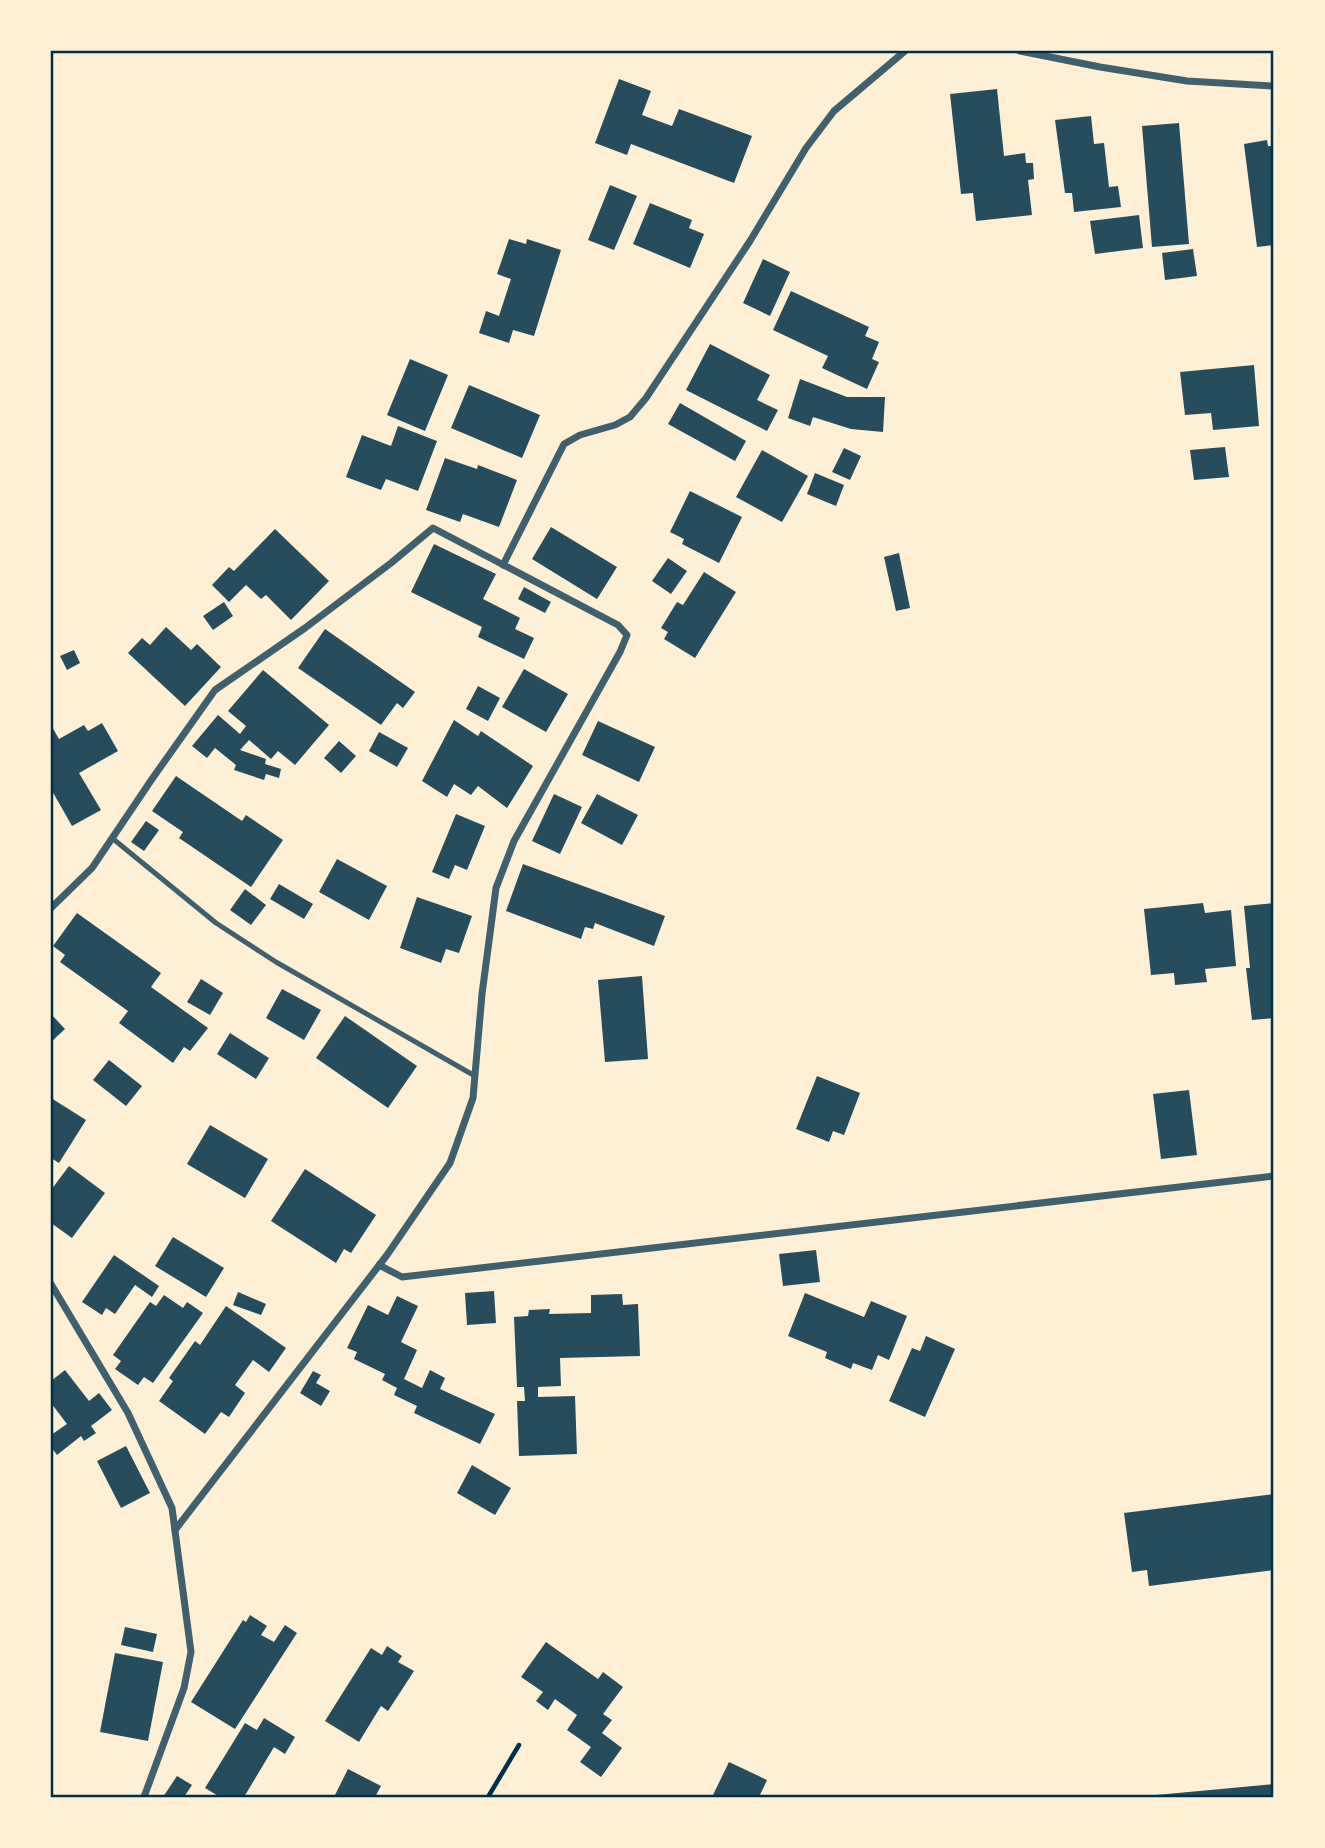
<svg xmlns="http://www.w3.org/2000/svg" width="1325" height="1848" viewBox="0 0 1325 1848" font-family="Quicksand,sans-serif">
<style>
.building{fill:#264d5e}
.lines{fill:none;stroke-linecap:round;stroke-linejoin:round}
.path{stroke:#003049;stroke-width:4.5}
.service{stroke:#3f606c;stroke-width:5}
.minor{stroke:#3f606c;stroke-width:7}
.neatline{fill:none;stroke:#003049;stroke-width:2.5}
</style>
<rect width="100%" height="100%" fill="#fdf0d5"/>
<g class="building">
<path d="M 619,79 L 651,91 L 642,115 L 672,126 L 679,109 L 752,136 L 734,183 L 631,144 L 627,155 L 595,143 Z"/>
<path d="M 997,89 L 1004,156 L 1025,153 L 1026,163 L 1033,163 L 1034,179 L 1028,180 L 1032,215 L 976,221 L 973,193 L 961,194 L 950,94 Z"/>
<path d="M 1091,116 L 1094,144 L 1104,143 L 1109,187 L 1118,186 L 1121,207 L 1074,212 L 1072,193 L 1065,193 L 1055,120 Z"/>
<path d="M 1179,123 L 1189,244 L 1152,247 L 1142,126 Z"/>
<path d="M 1267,140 L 1268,146 L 1274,146 L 1274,245 L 1257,247 L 1244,144 Z"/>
<path d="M 610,185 L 637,196 L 614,250 L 588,240 Z"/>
<path d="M 650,203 L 692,220 L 689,228 L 704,234 L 690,268 L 633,244 Z"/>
<path d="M 1139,215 L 1143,248 L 1095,254 L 1090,221 Z"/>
<path d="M 509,239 L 526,244 L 527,239 L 561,250 L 534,336 L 513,330 L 509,343 L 479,333 L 486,311 L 499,316 L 511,279 L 497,274 Z"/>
<path d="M 1193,249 L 1197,276 L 1165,280 L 1162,253 Z"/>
<path d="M 763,259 L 790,272 L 770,316 L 743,303 Z"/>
<path d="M 791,291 L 869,327 L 865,336 L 879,342 L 872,359 L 879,362 L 867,389 L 822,368 L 828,356 L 773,330 Z"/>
<path d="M 710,344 L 770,375 L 757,400 L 778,410 L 767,431 L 686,390 Z"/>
<path d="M 410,359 L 448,375 L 425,431 L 387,415 Z"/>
<path d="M 1254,365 L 1259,426 L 1213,430 L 1211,413 L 1185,415 L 1180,372 Z"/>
<path d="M 800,379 L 847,397 L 885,397 L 883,432 L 851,429 L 813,417 L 810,426 L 788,418 Z"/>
<path d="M 469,385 L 540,415 L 522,458 L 451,428 Z"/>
<path d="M 680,403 L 746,441 L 735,461 L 668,424 Z"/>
<path d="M 398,426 L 437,441 L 418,491 L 386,479 L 381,490 L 346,477 L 362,435 L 391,446 Z"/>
<path d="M 1225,447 L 1229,477 L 1194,480 L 1190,450 Z"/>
<path d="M 844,448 L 861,456 L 850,480 L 832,472 Z"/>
<path d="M 762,450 L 808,476 L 782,522 L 736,497 Z"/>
<path d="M 445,458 L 477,469 L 478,465 L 517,480 L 499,527 L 463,514 L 460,522 L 426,510 Z"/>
<path d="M 815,473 L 844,485 L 836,506 L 807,494 Z"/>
<path d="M 690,491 L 742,517 L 719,563 L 682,544 L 684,539 L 670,532 Z"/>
<path d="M 551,527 L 617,567 L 597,599 L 532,559 Z"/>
<path d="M 275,529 L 329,581 L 291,620 L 266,595 L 261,599 L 246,585 L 229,602 L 212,585 L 229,567 L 234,571 Z"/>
<path d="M 434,544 L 496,574 L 483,599 L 520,618 L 515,629 L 534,638 L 524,659 L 478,637 L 482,627 L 411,592 Z"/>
<path d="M 899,553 L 910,608 L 896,611 L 884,557 Z"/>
<path d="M 668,558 L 687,571 L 671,594 L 652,581 Z"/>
<path d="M 704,572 L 736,592 L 695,658 L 664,639 L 668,632 L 661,628 L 677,602 L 683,605 Z"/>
<path d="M 524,587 L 551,602 L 545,613 L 518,599 Z"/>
<path d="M 224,602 L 233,616 L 213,630 L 203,616 Z"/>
<path d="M 166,627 L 191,650 L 197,644 L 221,667 L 185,706 L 128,653 L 142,638 L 150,645 Z"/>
<path d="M 325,629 L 415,692 L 403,708 L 397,703 L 381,725 L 298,668 Z"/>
<path d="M 74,650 L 80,663 L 67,670 L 60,656 Z"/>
<path d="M 524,669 L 568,694 L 546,732 L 502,707 Z"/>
<path d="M 263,670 L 329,725 L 295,765 L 278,751 L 271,759 L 249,740 L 240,750 L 266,759 L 265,764 L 281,769 L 279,778 L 266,774 L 264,780 L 234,770 L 236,765 L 215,748 L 207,758 L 192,746 L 218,715 L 240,734 L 246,726 L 228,711 Z"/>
<path d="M 478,686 L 500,698 L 488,721 L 466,709 Z"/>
<path d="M 454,720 L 478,736 L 481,731 L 533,766 L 507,808 L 478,786 L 471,795 L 454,784 L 447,797 L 422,781 Z"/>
<path d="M 598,721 L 655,747 L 639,782 L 582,755 Z"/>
<path d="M 102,723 L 118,751 L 79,773 L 101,810 L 72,826 L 51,789 L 51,725 L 59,739 L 84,725 L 88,731 Z"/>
<path d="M 379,732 L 408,748 L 397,767 L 369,751 Z"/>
<path d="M 339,741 L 356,756 L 341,773 L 324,758 Z"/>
<path d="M 176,776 L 242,821 L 246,815 L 283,840 L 251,887 L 179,838 L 183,832 L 152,811 Z"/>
<path d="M 554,794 L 582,807 L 560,854 L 532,841 Z"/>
<path d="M 597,794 L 638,815 L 622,845 L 581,823 Z"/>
<path d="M 456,814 L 485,826 L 467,870 L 455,865 L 449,879 L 432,872 Z"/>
<path d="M 146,821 L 159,830 L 144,851 L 131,842 Z"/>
<path d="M 337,859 L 387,886 L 369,920 L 319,892 Z"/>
<path d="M 523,864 L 665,916 L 654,946 L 595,923 L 593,929 L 585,927 L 581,939 L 506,911 Z"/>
<path d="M 279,884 L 313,904 L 304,919 L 270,899 Z"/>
<path d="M 245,889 L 266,905 L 251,925 L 230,910 Z"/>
<path d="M 417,897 L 472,916 L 459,953 L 446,949 L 441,963 L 400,948 Z"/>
<path d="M 1203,903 L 1205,913 L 1231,910 L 1236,966 L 1205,969 L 1207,982 L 1175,985 L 1174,973 L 1151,975 L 1144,909 Z"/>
<path d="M 1274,903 L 1274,1018 L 1252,1020 L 1246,968 L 1250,968 L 1244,906 Z"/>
<path d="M 77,913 L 161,973 L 151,987 L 208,1028 L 190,1051 L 184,1047 L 173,1063 L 119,1023 L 128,1011 L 60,962 L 65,955 L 53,946 Z"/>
<path d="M 642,976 L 648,1059 L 605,1062 L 598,980 Z"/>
<path d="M 201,979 L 223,993 L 210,1015 L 187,1002 Z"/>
<path d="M 282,989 L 321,1010 L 304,1040 L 266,1018 Z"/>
<path d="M 51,1014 L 65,1029 L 51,1042 Z"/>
<path d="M 345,1016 L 417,1066 L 388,1108 L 316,1058 Z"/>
<path d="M 230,1033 L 269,1058 L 256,1079 L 217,1054 Z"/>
<path d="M 109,1060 L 142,1086 L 126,1106 L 93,1080 Z"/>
<path d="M 817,1076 L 860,1093 L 844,1135 L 833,1131 L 829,1142 L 796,1129 Z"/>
<path d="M 1189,1090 L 1197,1155 L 1161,1159 L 1153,1094 Z"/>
<path d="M 51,1098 L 86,1120 L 59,1163 L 51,1158 Z"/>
<path d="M 210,1125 L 268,1159 L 245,1198 L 187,1164 Z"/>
<path d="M 69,1166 L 105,1193 L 72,1238 L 51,1223 L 51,1190 Z"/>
<path d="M 305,1169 L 376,1215 L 351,1253 L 344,1249 L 336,1263 L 271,1221 Z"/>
<path d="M 173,1237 L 224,1268 L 206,1297 L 155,1266 Z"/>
<path d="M 816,1250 L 820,1282 L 783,1286 L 779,1254 Z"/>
<path d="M 114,1255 L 159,1286 L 152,1297 L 135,1285 L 115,1314 L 106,1308 L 102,1315 L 82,1302 Z"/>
<path d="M 494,1291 L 496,1323 L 467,1325 L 465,1293 Z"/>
<path d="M 238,1292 L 266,1304 L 261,1315 L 233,1305 Z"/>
<path d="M 805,1293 L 864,1317 L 871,1301 L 907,1316 L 889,1360 L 878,1355 L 872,1370 L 853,1363 L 851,1369 L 825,1358 L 827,1352 L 788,1336 Z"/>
<path d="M 622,1294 L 623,1305 L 638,1304 L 640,1356 L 560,1358 L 561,1386 L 538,1387 L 538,1397 L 575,1396 L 577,1454 L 519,1456 L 517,1401 L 525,1401 L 524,1387 L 517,1387 L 514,1317 L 528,1316 L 529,1310 L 550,1309 L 549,1314 L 591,1313 L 591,1295 Z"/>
<path d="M 164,1295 L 183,1308 L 187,1302 L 203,1313 L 153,1383 L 144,1377 L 138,1385 L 115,1369 L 121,1361 L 113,1355 L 150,1302 L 156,1306 Z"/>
<path d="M 397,1296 L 418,1306 L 401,1342 L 417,1350 L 404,1379 L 422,1388 L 430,1370 L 445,1378 L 440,1389 L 495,1414 L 480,1444 L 414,1413 L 417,1406 L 394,1395 L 397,1388 L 382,1380 L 385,1374 L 354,1359 L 357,1352 L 347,1348 L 368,1305 L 388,1315 Z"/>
<path d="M 226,1306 L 286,1348 L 269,1372 L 253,1360 L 235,1385 L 245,1393 L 229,1417 L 221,1412 L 205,1434 L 159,1401 L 173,1381 L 169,1378 L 195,1341 L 200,1345 Z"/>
<path d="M 926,1336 L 955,1349 L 925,1417 L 889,1401 L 912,1348 L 920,1351 Z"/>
<path d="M 65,1370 L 89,1401 L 99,1393 L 112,1410 L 91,1426 L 96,1433 L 84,1441 L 81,1436 L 57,1455 L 51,1447 L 51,1435 L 67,1424 L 51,1403 L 51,1381 Z"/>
<path d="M 313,1371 L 321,1375 L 316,1383 L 330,1391 L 321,1406 L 300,1393 Z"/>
<path d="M 126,1446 L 150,1493 L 121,1508 L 97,1461 Z"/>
<path d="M 472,1465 L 511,1488 L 495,1515 L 457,1493 Z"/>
<path d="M 1274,1494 L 1274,1570 L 1149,1586 L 1147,1570 L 1132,1572 L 1124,1513 Z"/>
<path d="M 250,1615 L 267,1626 L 261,1635 L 274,1642 L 285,1625 L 297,1633 L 235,1729 L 191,1702 L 243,1620 L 246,1622 Z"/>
<path d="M 125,1627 L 157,1634 L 153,1652 L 121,1645 Z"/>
<path d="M 546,1642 L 598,1679 L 603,1672 L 623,1687 L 603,1714 L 612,1720 L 602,1733 L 622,1748 L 601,1777 L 580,1762 L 591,1747 L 567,1730 L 577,1715 L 555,1699 L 548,1710 L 536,1701 L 543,1692 L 521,1677 Z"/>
<path d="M 387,1646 L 402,1656 L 398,1662 L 414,1671 L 388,1711 L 381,1706 L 359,1742 L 325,1721 L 371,1648 L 382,1655 Z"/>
<path d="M 115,1653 L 163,1662 L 148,1741 L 100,1732 Z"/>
<path d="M 264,1718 L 295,1737 L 285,1754 L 274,1747 L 244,1797 L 220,1797 L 205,1788 L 245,1723 L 257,1730 Z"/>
<path d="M 729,1762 L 767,1780 L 759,1797 L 712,1797 Z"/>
<path d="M 348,1769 L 381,1786 L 375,1797 L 334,1797 Z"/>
<path d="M 177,1776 L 192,1785 L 184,1797 L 163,1797 Z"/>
<path d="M 1274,1784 L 1274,1797 L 1156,1797 L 1156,1795 Z"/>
</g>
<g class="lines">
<path class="path" d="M 488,1797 L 519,1745"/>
<path class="service" d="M 112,838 L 216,923 L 276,962 L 475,1076"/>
<g class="minor">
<path d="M 1020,51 L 1100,67 L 1187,81 L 1274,86"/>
<path d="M 503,565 L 564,444 L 580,435 L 615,425 L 630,417 L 646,398 L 750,241 L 806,148 L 834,111 L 905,51"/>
<path d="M 51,908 L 92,868 L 152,779 L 215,690 L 305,628 L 391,563 L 433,528 L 618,625 L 627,635 L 620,652 L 514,841 L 496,888 L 482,994 L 473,1098 L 450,1163 L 387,1255 L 175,1530"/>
<path d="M 379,1265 L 402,1277 L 1274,1176"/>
<path d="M 51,1284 L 128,1413 L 172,1508 L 191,1652 L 184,1688 L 144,1797"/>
</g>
</g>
<rect width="1325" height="1848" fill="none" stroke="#fdf0d5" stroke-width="105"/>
<rect x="52" y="52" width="1220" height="1744" class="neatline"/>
</svg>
